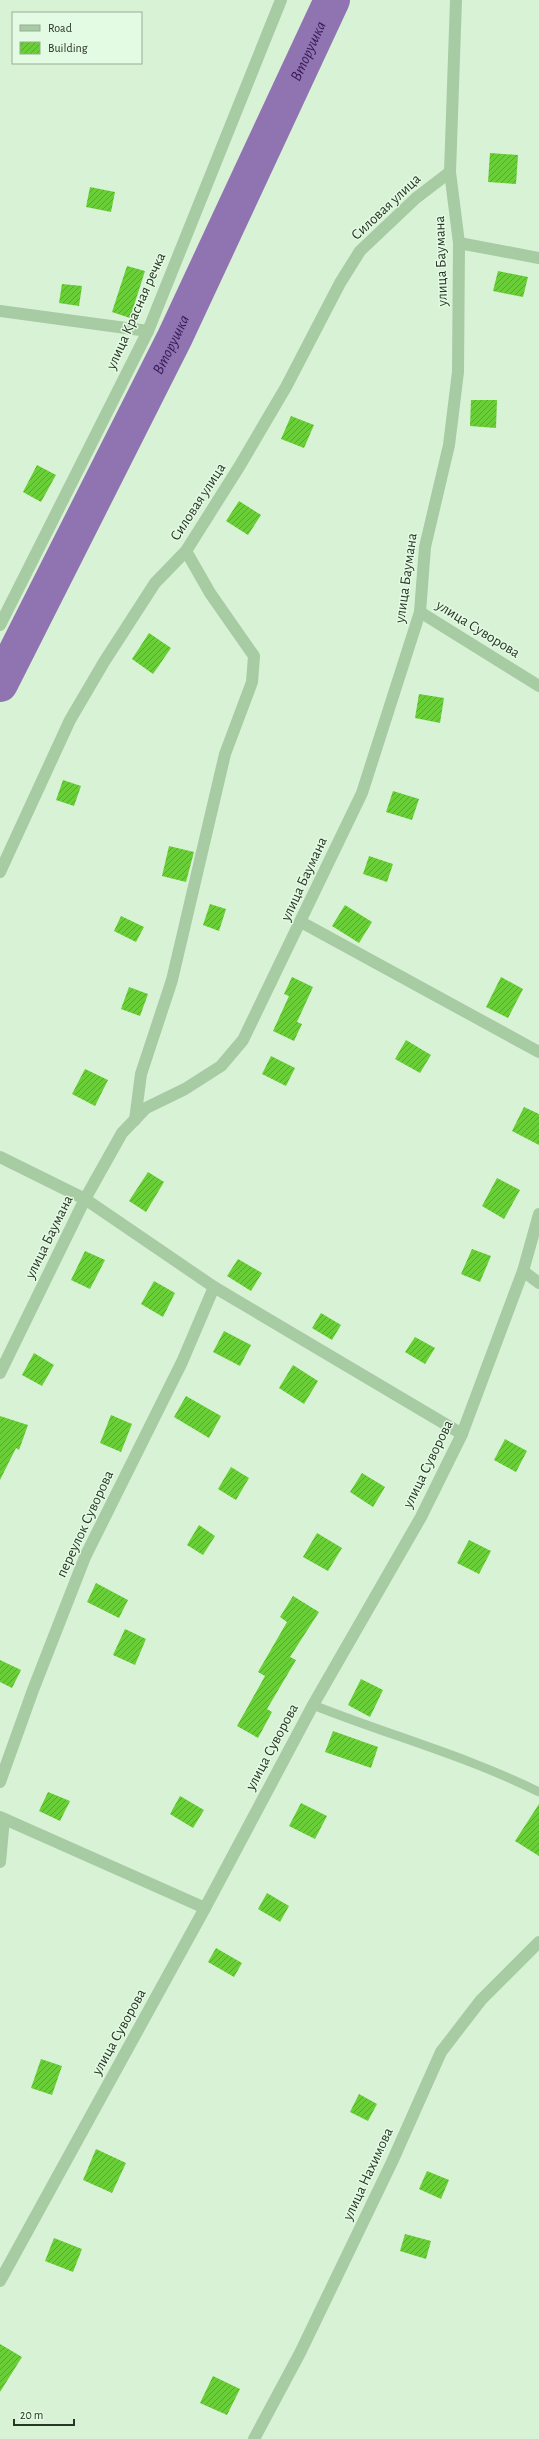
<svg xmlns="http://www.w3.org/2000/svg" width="539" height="2439" viewBox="0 0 539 2439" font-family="'Alegreya Sans',sans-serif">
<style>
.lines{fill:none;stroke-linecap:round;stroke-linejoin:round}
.river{stroke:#9074b1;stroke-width:36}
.building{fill:url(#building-hatch)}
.lane{stroke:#a7cba2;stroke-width:9}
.street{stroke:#a7cba2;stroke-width:12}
.labels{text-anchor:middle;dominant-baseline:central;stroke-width:3;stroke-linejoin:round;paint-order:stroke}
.street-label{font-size:15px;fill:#293525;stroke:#e3fae3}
.water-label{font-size:16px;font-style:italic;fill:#381859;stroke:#e3fae3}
</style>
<defs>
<pattern id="building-hatch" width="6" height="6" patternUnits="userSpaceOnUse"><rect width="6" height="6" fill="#6ace38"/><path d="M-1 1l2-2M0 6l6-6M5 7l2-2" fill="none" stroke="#57a82f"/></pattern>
</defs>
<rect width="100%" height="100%" fill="#d8f2d6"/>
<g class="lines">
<path class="river" id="s1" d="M 0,684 L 175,337 L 332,0"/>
</g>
<g class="building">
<path d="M 490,153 L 518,155 L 516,184 L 488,182 Z"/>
<path d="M 90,187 L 115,192 L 111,212 L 86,207 Z"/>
<path d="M 127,266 L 145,271 L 130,318 L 112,312 Z"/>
<path d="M 498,271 L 528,277 L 523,297 L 493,291 Z"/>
<path d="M 62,284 L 82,286 L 79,306 L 59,303 Z"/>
<path d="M 471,400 L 497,400 L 496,428 L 470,426 Z"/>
<path d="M 291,416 L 314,425 L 304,448 L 281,439 Z"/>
<path d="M 37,465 L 56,475 L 41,502 L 23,492 Z"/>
<path d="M 239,501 L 261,515 L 248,535 L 226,521 Z"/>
<path d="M 149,633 L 171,648 L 153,674 L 132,659 Z"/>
<path d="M 419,694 L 444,698 L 440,723 L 415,718 Z"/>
<path d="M 63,780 L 81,786 L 74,806 L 56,800 Z"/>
<path d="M 393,791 L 419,799 L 412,820 L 386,812 Z"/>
<path d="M 169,846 L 194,852 L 186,882 L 162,876 Z"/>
<path d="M 369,856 L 393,864 L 387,882 L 363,874 Z"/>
<path d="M 210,904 L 226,909 L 219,931 L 203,925 Z"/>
<path d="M 345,905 L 372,922 L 359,943 L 332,926 Z"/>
<path d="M 121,916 L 144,927 L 136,942 L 114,931 Z"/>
<path d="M 292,977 L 313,987 L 297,1022 L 302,1024 L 294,1041 L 273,1031 L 289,996 L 284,994 Z"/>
<path d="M 501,977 L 523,989 L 508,1018 L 486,1007 Z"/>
<path d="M 129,987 L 148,994 L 140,1016 L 121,1009 Z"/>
<path d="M 406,1040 L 431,1055 L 420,1073 L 395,1059 Z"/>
<path d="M 271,1056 L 295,1068 L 286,1086 L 262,1074 Z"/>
<path d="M 85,1069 L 108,1080 L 95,1106 L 72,1094 Z"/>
<path d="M 524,1107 L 539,1114 L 539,1145 L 512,1131 Z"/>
<path d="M 148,1172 L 164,1182 L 146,1212 L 129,1201 Z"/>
<path d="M 497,1178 L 520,1190 L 504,1219 L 482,1206 Z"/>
<path d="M 472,1249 L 491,1256 L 480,1282 L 461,1274 Z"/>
<path d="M 85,1251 L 105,1260 L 90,1289 L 71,1280 Z"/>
<path d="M 238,1259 L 262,1273 L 251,1291 L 227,1276 Z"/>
<path d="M 154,1281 L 175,1293 L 163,1317 L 141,1304 Z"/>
<path d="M 321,1313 L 341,1325 L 332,1340 L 312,1328 Z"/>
<path d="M 224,1331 L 251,1345 L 240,1366 L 213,1352 Z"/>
<path d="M 415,1337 L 435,1348 L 425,1364 L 405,1352 Z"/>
<path d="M 34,1353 L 54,1365 L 42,1386 L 22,1375 Z"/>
<path d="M 293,1365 L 318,1381 L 304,1404 L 279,1388 Z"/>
<path d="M 186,1396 L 221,1416 L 209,1438 L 174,1417 Z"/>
<path d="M 111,1415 L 132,1424 L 121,1452 L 100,1443 Z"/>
<path d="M 0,1416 L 28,1425 L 19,1450 L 16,1448 L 0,1480 Z"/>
<path d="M 505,1439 L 527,1451 L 516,1472 L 494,1460 Z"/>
<path d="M 231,1467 L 249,1478 L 236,1500 L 218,1489 Z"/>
<path d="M 362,1473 L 385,1487 L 373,1507 L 350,1492 Z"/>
<path d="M 199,1525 L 215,1536 L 203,1555 L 187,1545 Z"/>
<path d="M 317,1533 L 342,1548 L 328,1571 L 303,1557 Z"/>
<path d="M 469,1540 L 491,1551 L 479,1574 L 457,1563 Z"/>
<path d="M 96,1583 L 128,1600 L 119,1618 L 87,1602 Z"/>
<path d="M 293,1596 L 319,1612 L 290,1657 L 296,1660 L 267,1709 L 272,1712 L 258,1738 L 237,1726 L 265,1676 L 258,1672 L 287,1622 L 280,1617 Z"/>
<path d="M 125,1629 L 146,1639 L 135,1665 L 113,1655 Z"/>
<path d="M 0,1660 L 21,1670 L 12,1688 L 0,1682 Z"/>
<path d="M 361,1679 L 383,1690 L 370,1717 L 348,1705 Z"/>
<path d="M 333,1731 L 378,1747 L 371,1768 L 325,1752 Z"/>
<path d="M 48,1792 L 70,1801 L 60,1821 L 39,1811 Z"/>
<path d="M 180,1796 L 204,1810 L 193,1828 L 170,1814 Z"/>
<path d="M 301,1803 L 327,1816 L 315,1839 L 289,1826 Z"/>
<path d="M 539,1804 L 539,1856 L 515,1841 Z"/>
<path d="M 267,1893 L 289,1906 L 280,1922 L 258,1909 Z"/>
<path d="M 216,1948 L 242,1963 L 234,1977 L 208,1962 Z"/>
<path d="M 41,2059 L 62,2066 L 52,2095 L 31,2088 Z"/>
<path d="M 359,2094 L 377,2104 L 368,2121 L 350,2112 Z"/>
<path d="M 96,2149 L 126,2163 L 112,2193 L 83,2180 Z"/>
<path d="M 427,2171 L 449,2180 L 441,2199 L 419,2189 Z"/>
<path d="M 405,2234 L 431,2241 L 426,2259 L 400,2251 Z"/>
<path d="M 54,2238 L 82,2249 L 73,2272 L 45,2261 Z"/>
<path d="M 0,2344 L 22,2357 L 0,2392 Z"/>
<path d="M 213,2376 L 240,2389 L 227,2415 L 200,2403 Z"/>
</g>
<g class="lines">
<path class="lane" d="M 313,1705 C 388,1735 467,1756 539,1792"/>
<g class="street">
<path d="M 459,243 L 539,258"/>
<path d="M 0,311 L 148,331"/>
<path d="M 420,612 L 539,686"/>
<path d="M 0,625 L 148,331 L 281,0"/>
<path d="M 0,872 L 70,720 L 104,662 L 155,583 L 186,551 L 239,467 L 286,387 L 340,283 L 360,251 L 416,198 L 450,172"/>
<path d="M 301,922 L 539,1052"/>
<path d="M 135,1120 L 141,1074 L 172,980 L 225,754 L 252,682 L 254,656 L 210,593 L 186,551"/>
<path d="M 0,1157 L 85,1199 L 214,1287 L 462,1434"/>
<path d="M 523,1271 L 539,1283"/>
<path d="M 0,1373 L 85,1199 L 122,1133 L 146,1108 L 185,1089 L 221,1066 L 243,1040 L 362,793 L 420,612 L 425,547 L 449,445 L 458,372 L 459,243 L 450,172 L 456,0"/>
<path d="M 0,1782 L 33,1690 L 85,1557 L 182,1362 L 214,1287"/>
<path d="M 0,1817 L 205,1908"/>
<path d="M 0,1862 L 4,1819"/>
<path d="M 0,2281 L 205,1908 L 313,1705 L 421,1517 L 462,1434 L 523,1271 L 539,1214"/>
<path d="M 254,2439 L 300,2353 L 392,2162 L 441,2052 L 481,2000 L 539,1942"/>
</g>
</g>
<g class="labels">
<g class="street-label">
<text transform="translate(386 207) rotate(-43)">Силовая улица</text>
<text transform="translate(441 261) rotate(-92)">улица Баумана</text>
<text transform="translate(136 311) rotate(-66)">улица Красная речка</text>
<text transform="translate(198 502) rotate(-57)">Силовая улица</text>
<text transform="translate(406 578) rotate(-82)">улица Баумана</text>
<text transform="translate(478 629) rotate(32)">улица Суворова</text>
<text transform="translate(304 879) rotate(-65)">улица Баумана</text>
<text transform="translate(49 1237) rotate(-64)">улица Баумана</text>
<text transform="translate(428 1464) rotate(-64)">улица Суворова</text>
<text transform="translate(85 1524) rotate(-65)">переулок Суворова</text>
<text transform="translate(272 1747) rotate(-62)">улица Суворова</text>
<text transform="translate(119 2032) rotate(-61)">улица Суворова</text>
<text transform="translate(368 2174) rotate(-65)">улица Нахимова</text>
</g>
<g class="water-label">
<text stroke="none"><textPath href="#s1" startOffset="704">Вторушка</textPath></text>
<text stroke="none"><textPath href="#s1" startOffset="380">Вторушка</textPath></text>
</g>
</g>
<rect x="12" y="12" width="130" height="52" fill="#e3fae3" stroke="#99ab97"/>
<rect x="20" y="25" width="20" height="6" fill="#a7cba2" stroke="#99ab97"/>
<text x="48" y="32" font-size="12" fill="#293525">Road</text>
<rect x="20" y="42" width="20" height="12" fill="url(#building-hatch)" stroke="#99ab97"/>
<text x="48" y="52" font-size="12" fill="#293525">Building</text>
<path d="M14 2419v6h60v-6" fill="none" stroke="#293525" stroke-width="2"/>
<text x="20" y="2419" font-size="12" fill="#293525" stroke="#e3fae3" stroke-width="3" paint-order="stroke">20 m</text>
</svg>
